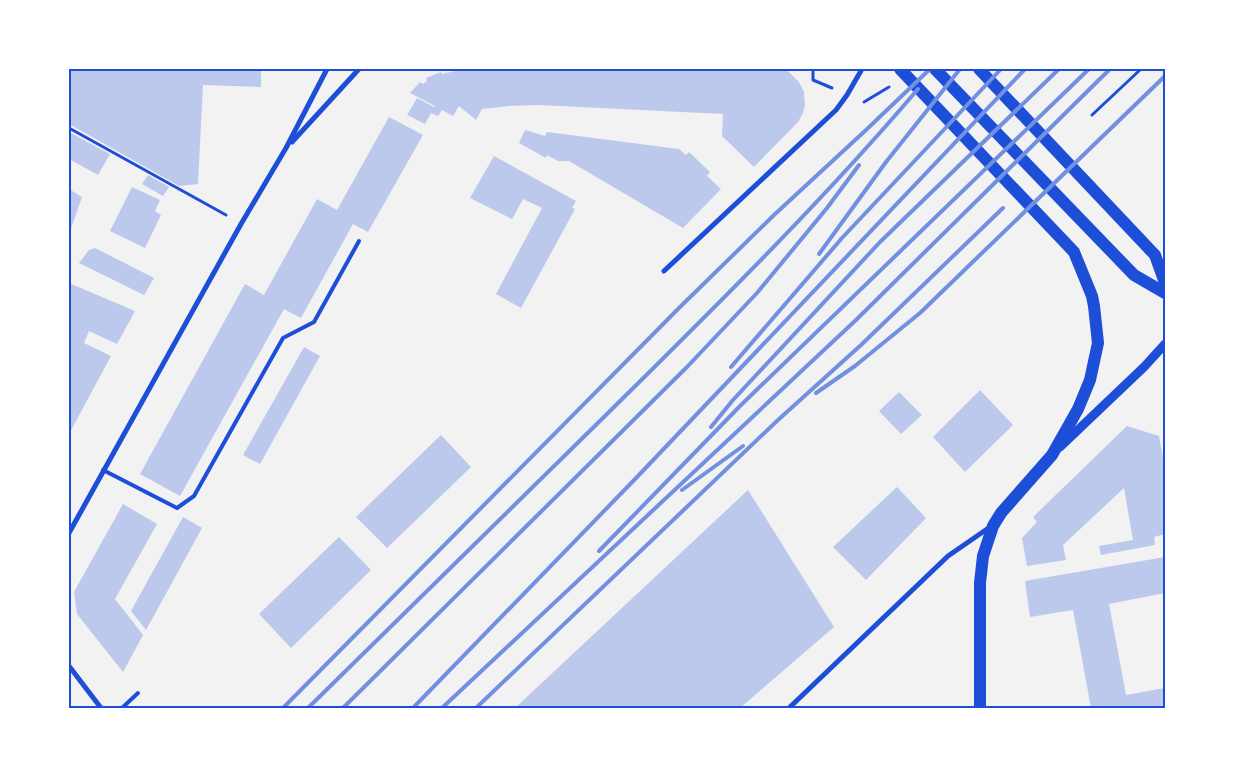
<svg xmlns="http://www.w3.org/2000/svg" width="1234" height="777" viewBox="0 0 1234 777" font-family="Helvetica,sans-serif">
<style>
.building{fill:#bdc9ec}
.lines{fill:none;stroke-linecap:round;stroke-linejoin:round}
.path{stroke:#1d4ed8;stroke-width:3}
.service{stroke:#1d4ed8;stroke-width:4}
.minor{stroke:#1d4ed8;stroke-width:5}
.tertiary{stroke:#1d4ed8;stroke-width:9}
.primary{stroke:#1d4ed8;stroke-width:12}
.rail{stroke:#7290e2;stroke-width:4}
.neatline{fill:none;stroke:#1d4ed8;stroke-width:2}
</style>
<rect width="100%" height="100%" fill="#f2f2f2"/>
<g class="building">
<path d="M 69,69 L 261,69 L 261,87 L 203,85 L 198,184 L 179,186 L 69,124 Z"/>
<path d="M 464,69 L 786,69 L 799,82 L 804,92 L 805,105 L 803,113 L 798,122 L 754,167 L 722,136 L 723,114 L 539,105 L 509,106 L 482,109 L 476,120 L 459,106 L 453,116 L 442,110 L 438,116 L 431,113 L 425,124 L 407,115 L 417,98 L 434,107 L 435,106 L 410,93 L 420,82 L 423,84 L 427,81 L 426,78 L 441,72 L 442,74 Z"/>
<path d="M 389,117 L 423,135 L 368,232 L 353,224 L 301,318 L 284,309 L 180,496 L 140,474 L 245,284 L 264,295 L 317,199 L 337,210 Z"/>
<path d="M 525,130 L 545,136 L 547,132 L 679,149 L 686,155 L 689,152 L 710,172 L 707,176 L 721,189 L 683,228 L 569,161 L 558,161 L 547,155 L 546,158 L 519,143 Z"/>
<path d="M 69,132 L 110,154 L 98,175 L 69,159 Z"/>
<path d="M 494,156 L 576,201 L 572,208 L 575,209 L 521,308 L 496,294 L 542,208 L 523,199 L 512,219 L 470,198 Z"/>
<path d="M 148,175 L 169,187 L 163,196 L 142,184 Z"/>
<path d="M 132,187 L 160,200 L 155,211 L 161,215 L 145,248 L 110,231 Z"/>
<path d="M 69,189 L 82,197 L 69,234 Z"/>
<path d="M 95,248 L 154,278 L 144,295 L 79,263 L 89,250 Z"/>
<path d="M 69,283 L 135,311 L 117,344 L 89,331 L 84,343 L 111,356 L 69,434 Z"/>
<path d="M 304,347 L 320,356 L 260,464 L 243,455 Z"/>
<path d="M 980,390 L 1013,425 L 965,472 L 933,437 Z"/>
<path d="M 899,392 L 922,415 L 901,434 L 879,411 Z"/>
<path d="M 1127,426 L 1159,436 L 1165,469 L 1165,534 L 1154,537 L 1155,545 L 1101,555 L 1099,546 L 1133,540 L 1124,488 L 1063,545 L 1066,560 L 1027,566 L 1022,538 L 1037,522 L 1033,517 Z"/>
<path d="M 441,435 L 471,467 L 387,548 L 356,517 Z"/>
<path d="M 897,487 L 926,518 L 866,580 L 833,547 Z"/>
<path d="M 748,490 L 834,627 L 740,708 L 515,708 Z"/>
<path d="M 123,504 L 157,524 L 115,599 L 143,635 L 123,672 L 77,614 L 74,592 Z"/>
<path d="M 183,517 L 202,528 L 146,630 L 131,611 Z"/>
<path d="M 339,537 L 371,570 L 291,648 L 259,614 Z"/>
<path d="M 1165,557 L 1165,593 L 1109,604 L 1126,695 L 1165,688 L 1165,708 L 1091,708 L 1073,610 L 1030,617 L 1025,581 Z"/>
</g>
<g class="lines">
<g class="path">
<path d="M 813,69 L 813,80 L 832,88"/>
<path d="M 864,102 L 889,87"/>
<path d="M 1092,115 L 1141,69"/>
<path d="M 69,128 L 226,215"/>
</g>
<g class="service">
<path d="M 103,470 L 177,508 L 194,496 L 283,338 L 314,322 L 359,241"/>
<path d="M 122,708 L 138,693"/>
</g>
<g class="minor">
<path d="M 292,142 L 359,69"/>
<path d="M 664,271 L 836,110 L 847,95 L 862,69"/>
<path d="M 69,533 L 241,224 L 286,148 L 327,69"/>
<path d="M 69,666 L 101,708"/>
<path d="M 789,708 L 948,556 L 990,527"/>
</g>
<path class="tertiary" d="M 1060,447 L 1144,367 L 1165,344"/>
<g class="primary">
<path d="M 900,69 L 1074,252 L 1092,296 L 1094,306 L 1098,343 L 1090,380 L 1078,409 L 1052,455 L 1001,513 L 993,526 L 983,556 L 980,583 L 980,708"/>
<path d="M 935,69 L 1134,275 L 1165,293"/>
<path d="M 979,69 L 1155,255 L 1165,283"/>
</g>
<g class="rail">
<path d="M 819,254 L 886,162 L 960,69"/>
<path d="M 731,367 L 842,238 L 1001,69"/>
<path d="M 816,393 L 855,366 L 920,313 L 1165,76"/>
<path d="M 711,427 L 733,400 L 880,242 L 1059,69"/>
<path d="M 682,490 L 743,446"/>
<path d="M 599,551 L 740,406 L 1089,69"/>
<path d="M 283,708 L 679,308 L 774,215 L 866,130 L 930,69"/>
<path d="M 308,708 C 407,610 507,512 607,414 C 714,308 821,203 918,89"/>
<path d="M 343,708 L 687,367 L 757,293 L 827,208 L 859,165"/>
<path d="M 413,708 L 638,476 L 1025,69"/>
<path d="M 442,708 L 856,320 L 1110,69"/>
<path d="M 476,708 L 778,420 L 861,345 L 1003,208"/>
</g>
</g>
<rect width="1234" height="777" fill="none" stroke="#ffffff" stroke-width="140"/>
<rect x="70" y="70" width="1094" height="637" class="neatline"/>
</svg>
